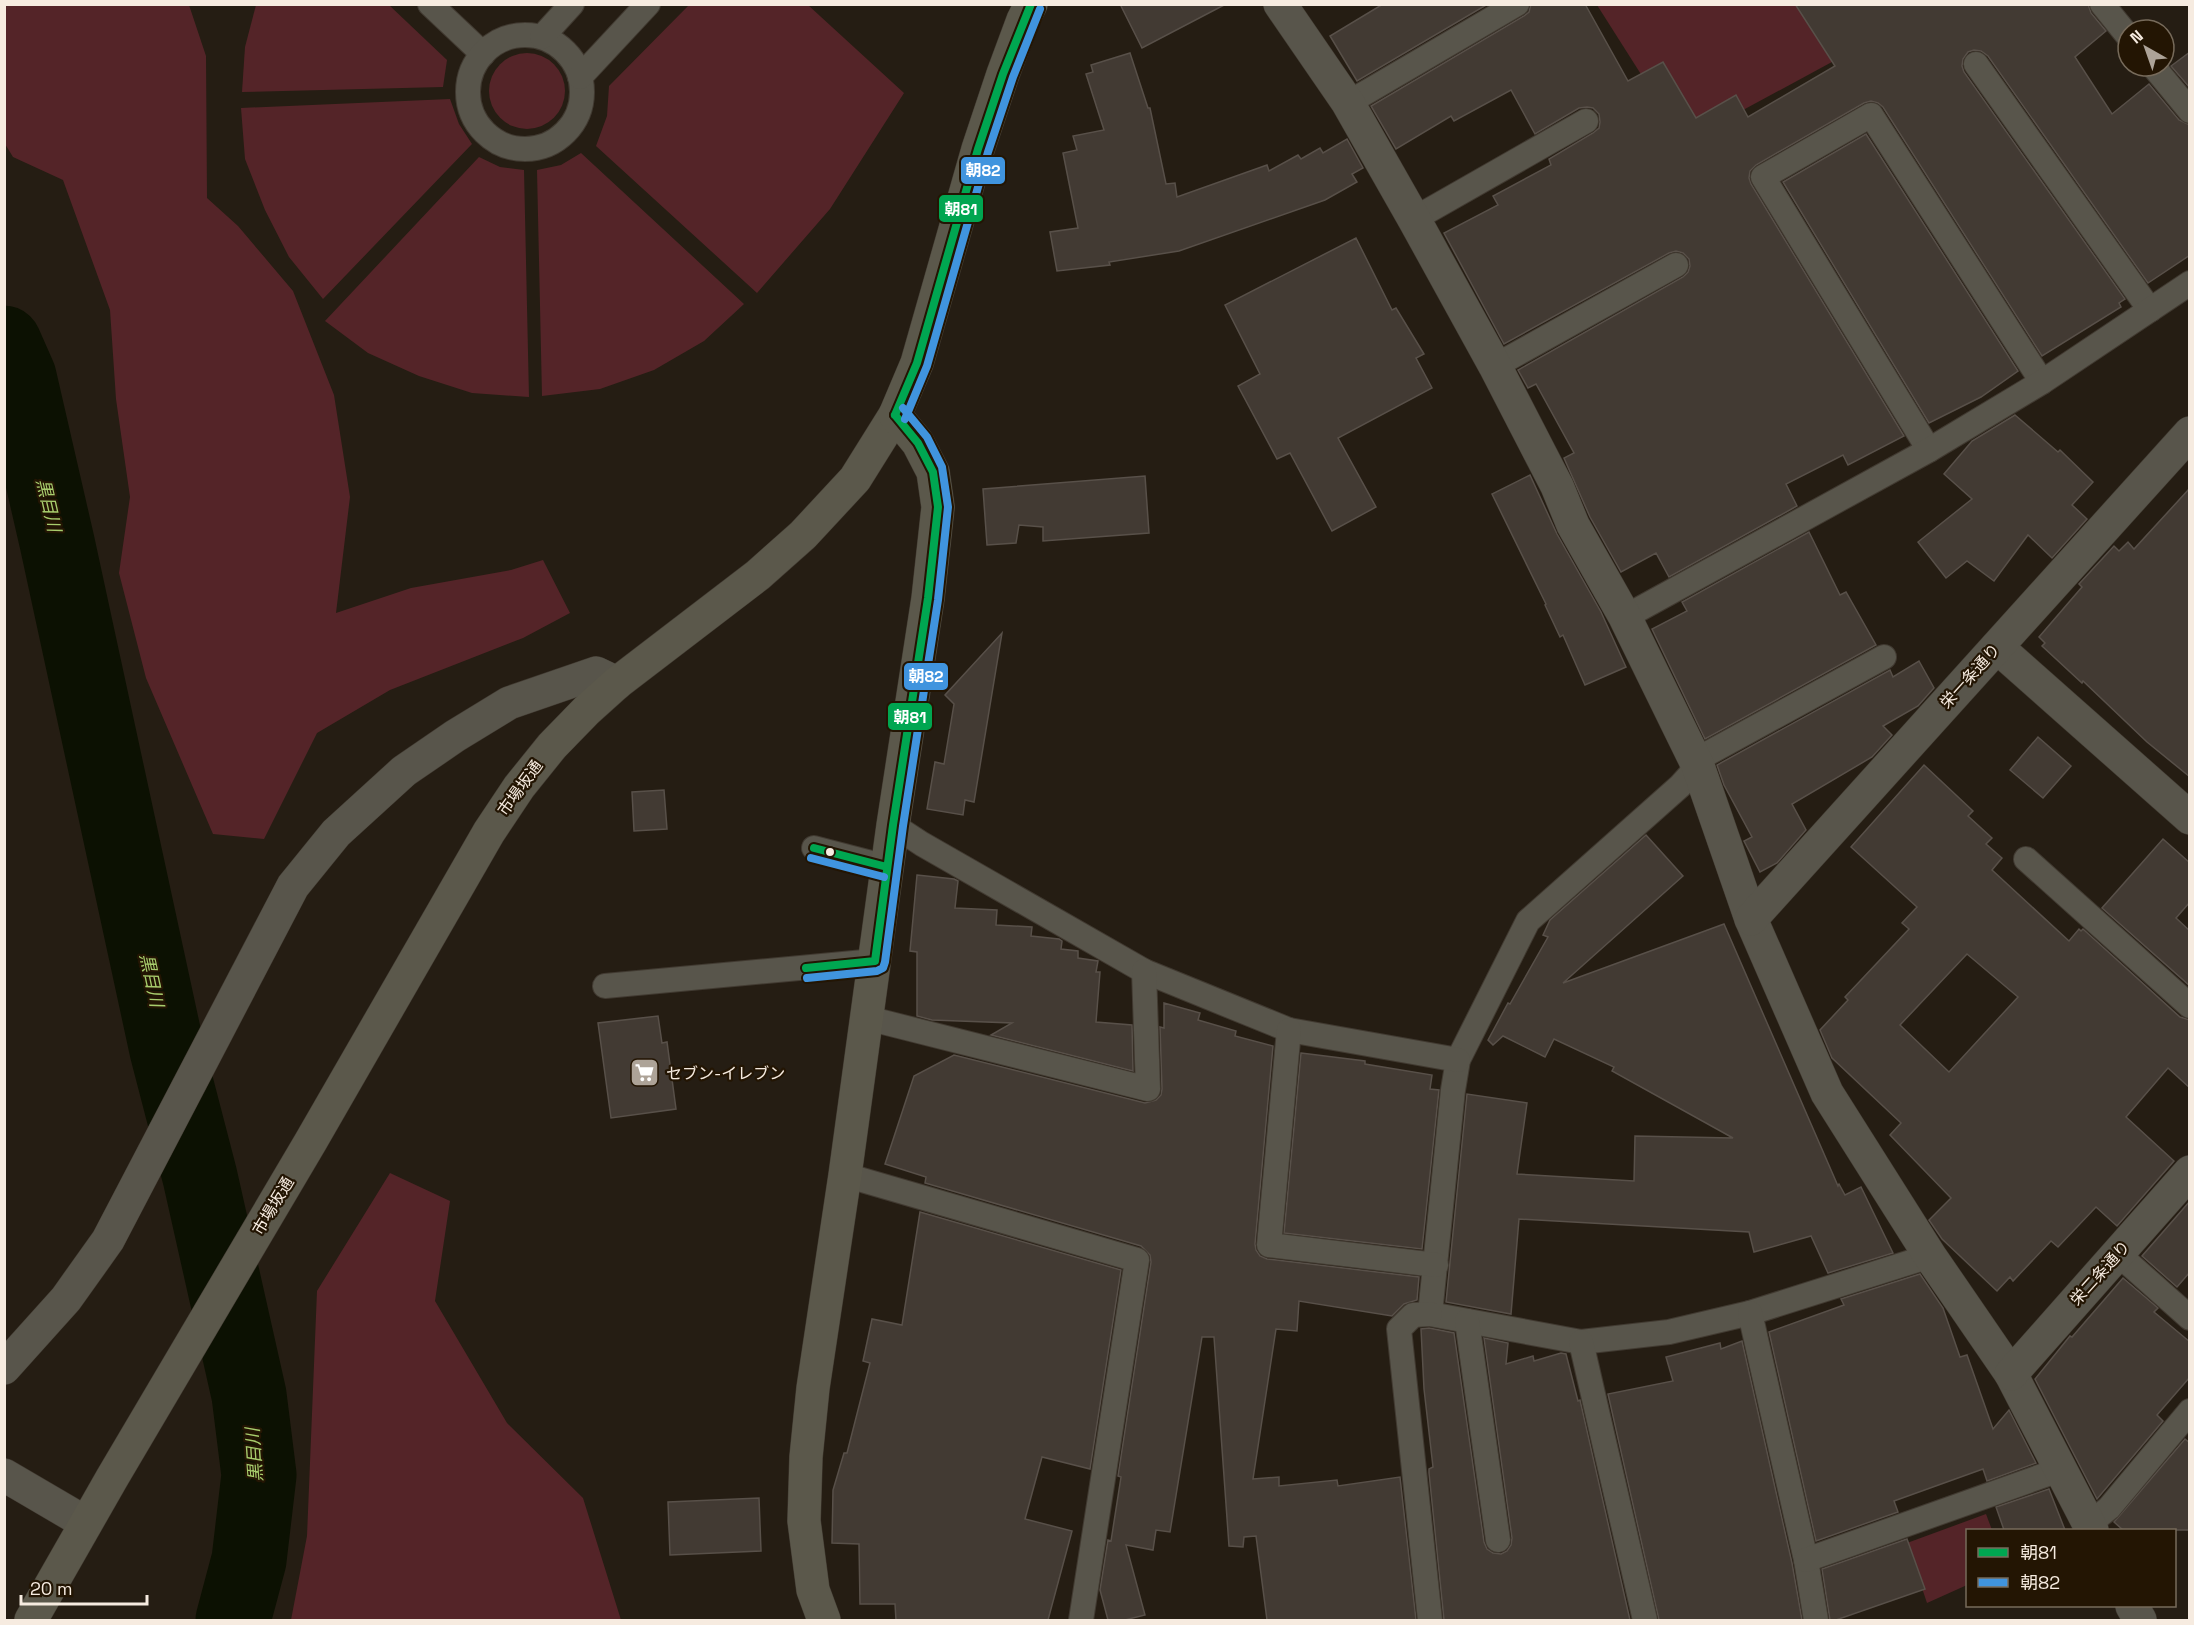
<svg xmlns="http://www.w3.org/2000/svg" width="2194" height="1625" viewBox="0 0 2194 1625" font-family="'Space Grotesk','Noto Sans JP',sans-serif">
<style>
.green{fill:#542428}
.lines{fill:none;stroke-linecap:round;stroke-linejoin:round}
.river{stroke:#0c1102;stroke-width:75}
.building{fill:#423a33;stroke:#585049;stroke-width:1.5;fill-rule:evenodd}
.lane-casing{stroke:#413a31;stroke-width:26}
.street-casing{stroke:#413a31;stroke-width:34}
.secondary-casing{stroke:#413a31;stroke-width:34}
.lane{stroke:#58554b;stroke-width:24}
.street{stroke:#58554b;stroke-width:33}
.secondary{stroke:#5b584b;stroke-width:33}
.bus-1-casing{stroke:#231503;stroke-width:12}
.bus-2-casing{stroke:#231503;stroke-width:12}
.bus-1{stroke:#00a651;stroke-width:8}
.bus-2{stroke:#4094de;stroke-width:8}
.bus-dot{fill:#f6ebe0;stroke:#231503;stroke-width:2}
.labels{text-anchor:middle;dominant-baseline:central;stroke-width:4.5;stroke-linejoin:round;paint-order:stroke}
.street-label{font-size:16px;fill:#f6ebe0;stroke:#231503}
.poi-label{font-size:16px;fill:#f6ebe0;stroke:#231503;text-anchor:start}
.water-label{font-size:18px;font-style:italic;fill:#a8cd6d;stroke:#231503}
.line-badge{stroke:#231503;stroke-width:2}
.badge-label{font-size:16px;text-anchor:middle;font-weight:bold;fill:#fff}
</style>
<rect width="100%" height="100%" fill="#251d13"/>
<g class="green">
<path d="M 5,4 L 189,5 L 206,56 L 207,198 L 238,226 L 293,291 L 334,395 L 350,497 L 336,613 L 411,588 L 511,570 L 543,560 L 570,613 L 523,638 L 390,690 L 317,733 L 264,839 L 213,834 L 146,678 L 119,573 L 130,497 L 116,399 L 110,310 L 63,180 L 13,157 L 5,144 L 4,53 C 8,44 4,17 5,4 Z"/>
<path d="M 256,5 L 389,5 L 447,60 L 443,87 L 242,92 L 245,47 Z"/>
<path d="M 689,5 L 808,5 L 904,93 L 830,209 L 757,293 L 596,146 L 607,116 L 609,86 Z"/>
<path d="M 1597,5 L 1825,5 L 1854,50 L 1684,142 Z"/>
<circle cx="527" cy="91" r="38"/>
<path d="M 450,99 L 459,124 L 472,144 L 323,299 L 289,257 L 265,210 L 245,159 L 241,108 Z"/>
<path d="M 581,153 L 744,304 L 704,341 L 654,370 L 600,389 L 542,396 L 537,170 L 561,165 Z"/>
<path d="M 479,157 L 500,167 L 524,170 L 529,397 L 472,393 L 419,376 L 368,353 L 325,321 Z"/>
<path d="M 390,1173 L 450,1201 L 435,1301 L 507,1423 L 583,1498 L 621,1620 L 291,1620 L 307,1536 L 317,1291 Z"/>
<path d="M 1986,1514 L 1992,1530 L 1968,1530 L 1967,1585 L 1927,1603 L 1907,1543 Z"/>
</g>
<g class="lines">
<path class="river" d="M 4,343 L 19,377 L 57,542 L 167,1050 L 200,1177 L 249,1395 L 259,1475 L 249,1560 L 233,1620"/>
</g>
<g class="building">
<path d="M 1120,4 L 1226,4 L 1142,48 Z"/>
<path d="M 1383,4 L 1488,4 L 1357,81 L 1330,36 Z"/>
<path d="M 1531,4 L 1585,4 L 1628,81 L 1663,62 L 1696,118 L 1736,95 L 1748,117 L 1835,66 L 1795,4 L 2088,4 L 2091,13 L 2106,31 L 2075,57 L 2112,114 L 2149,84 L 2179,120 L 2190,125 L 2190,255 L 2148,283 L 1988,56 L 1981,51 L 1974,50 L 1968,52 L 1963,59 L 1962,66 L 1964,72 L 2125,299 L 2119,303 L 2121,307 L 2042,356 L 1883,107 L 1878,103 L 1871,101 L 1864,103 L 1756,165 L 1750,171 L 1749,178 L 1751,184 L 1904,436 L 1848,465 L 1843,455 L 1786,484 L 1797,506 L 1669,577 L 1656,553 L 1621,572 L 1590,517 L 1564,458 L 1574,453 L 1536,384 L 1528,388 L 1518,370 L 1683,277 L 1688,272 L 1690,266 L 1689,259 L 1683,253 L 1676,251 L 1669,253 L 1504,344 L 1444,233 L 1498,205 L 1493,196 L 1551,165 L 1549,159 L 1593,133 L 1599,128 L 1600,122 L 1599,114 L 1593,108 L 1587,107 L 1579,108 L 1535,134 L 1511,90 L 1454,121 L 1451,116 L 1396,149 L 1371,106 L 1524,16 L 1529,12 Z"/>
<path d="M 2190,52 L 2190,88 L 2171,66 Z"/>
<path d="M 1130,53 L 1148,108 L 1150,108 L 1166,184 L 1175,183 L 1177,197 L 1267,165 L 1269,171 L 1298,155 L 1301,159 L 1320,148 L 1323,153 L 1347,139 L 1363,168 L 1352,174 L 1357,182 L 1325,200 L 1179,251 L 1109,262 L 1110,265 L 1057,271 L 1050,232 L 1078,228 L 1063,153 L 1077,150 L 1073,136 L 1104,130 L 1086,74 L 1093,72 L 1091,65 Z"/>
<path d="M 1866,134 L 2018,371 L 1981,397 L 1929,423 L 1783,182 Z"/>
<path d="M 1356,238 L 1392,310 L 1396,308 L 1424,354 L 1416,358 L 1432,388 L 1338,438 L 1376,507 L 1332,531 L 1290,453 L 1277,459 L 1238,386 L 1260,374 L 1225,305 Z"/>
<path d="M 2015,415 L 2058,452 L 2060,450 L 2093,482 L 2072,505 L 2087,519 L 2052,558 L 2028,535 L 1994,581 L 1967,561 L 1946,578 L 1918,542 L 1972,499 L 1944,474 L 1972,441 Z"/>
<path d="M 1530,475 L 1557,534 L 1601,612 L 1626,667 L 1585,685 L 1563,635 L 1560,637 L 1545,605 L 1546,604 L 1492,494 Z"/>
<path d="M 1145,476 L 1149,533 L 1043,541 L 1043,527 L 1019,525 L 1016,543 L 987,545 L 983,489 Z"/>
<path d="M 2190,488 L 2190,777 L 2147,742 L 2083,681 L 2082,683 L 2042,646 L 2045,643 L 2039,637 L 2082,587 L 2079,584 L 2114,546 L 2119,551 L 2128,542 L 2134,549 Z"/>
<path d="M 1809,532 L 1840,595 L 1846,592 L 1876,645 L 1705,739 L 1652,629 L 1687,611 L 1682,602 Z"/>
<path d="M 1002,633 L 974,802 L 965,800 L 963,815 L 927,809 L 935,762 L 944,764 L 954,704 L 945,695 Z"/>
<path d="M 1919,661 L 1934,688 L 1918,706 L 1883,726 L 1892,735 L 1872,757 L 1792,804 L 1806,830 L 1777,863 L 1760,872 L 1744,841 L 1752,837 L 1724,785 L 1717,765 L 1890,670 L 1893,677 Z"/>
<path d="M 2038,737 L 2071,766 L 2043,798 L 2010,770 Z"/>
<path d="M 1924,765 L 1973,811 L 1968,816 L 1992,838 L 1986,844 L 2002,858 L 1992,870 L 2069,941 L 2079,929 L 2081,931 L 2083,929 L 2180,1017 L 2190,1020 L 2190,1088 L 2168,1068 L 2126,1117 L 2174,1161 L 2117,1226 L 2096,1207 L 2058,1247 L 2051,1241 L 2013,1281 L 2010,1277 L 1997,1291 L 1942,1239 L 1929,1220 L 1951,1198 L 1890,1135 L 1901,1123 L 1832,1058 L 1820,1030 L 1848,1000 L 1845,997 L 1909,929 L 1902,923 L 1917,907 L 1851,847 ZM 1967,954 L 2018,997 L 1949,1072 L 1900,1025 Z"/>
<path d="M 664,790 L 667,829 L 634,831 L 632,792 Z"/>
<path d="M 1646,835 L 1683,876 L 1563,983 L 1724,924 L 1838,1186 L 1839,1184 L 1845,1195 L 1861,1187 L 1893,1253 L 1828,1273 L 1811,1236 L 1754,1252 L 1749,1232 L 1519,1219 L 1511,1314 L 1446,1302 L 1467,1094 L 1527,1103 L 1517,1174 L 1634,1181 L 1635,1136 L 1733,1138 L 1612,1071 L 1614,1067 L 1554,1039 L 1545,1057 L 1503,1036 L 1493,1045 L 1488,1040 L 1508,1003 L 1510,1004 L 1548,937 L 1543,935 L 1550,920 Z"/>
<path d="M 2163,839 L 2190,863 L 2190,902 L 2176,918 L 2190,931 L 2190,986 L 2102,908 Z"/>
<path d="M 917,875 L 954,879 L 958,881 L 955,908 L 997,910 L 996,925 L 1032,927 L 1031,936 L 1059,939 L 1062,941 L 1061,949 L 1078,951 L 1078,958 L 1098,961 L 1096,972 L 1100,972 L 1096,1022 L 1132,1025 L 1133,1071 L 991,1035 L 1012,1023 L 932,1020 L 917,1016 L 917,952 L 910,951 Z"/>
<path d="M 1164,1003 L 1200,1013 L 1198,1020 L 1236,1031 L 1235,1036 L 1273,1046 L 1255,1244 L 1256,1250 L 1260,1256 L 1267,1259 L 1419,1277 L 1417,1300 L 1404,1304 L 1392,1316 L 1299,1301 L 1297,1331 L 1276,1329 L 1253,1479 L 1279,1477 L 1279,1486 L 1337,1480 L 1338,1486 L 1400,1477 L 1416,1620 L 1267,1620 L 1256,1536 L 1244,1537 L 1243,1547 L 1229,1546 L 1214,1337 L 1202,1337 L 1170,1532 L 1156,1530 L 1153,1550 L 1126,1545 L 1145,1615 L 1125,1620 L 1108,1620 L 1100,1590 L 1108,1540 L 1111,1541 L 1121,1477 L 1118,1476 L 1151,1262 L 1150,1255 L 1141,1246 L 925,1183 L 926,1177 L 885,1164 L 914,1076 L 954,1055 L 1145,1103 L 1156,1100 L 1161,1095 L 1162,1089 L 1160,1027 L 1164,1028 Z"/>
<path d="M 658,1016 L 662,1043 L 667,1042 L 676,1109 L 611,1118 L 598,1023 Z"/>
<path d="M 1301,1053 L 1365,1061 L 1365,1064 L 1432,1075 L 1430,1089 L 1439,1090 L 1422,1249 L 1284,1233 Z"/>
<path d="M 2190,1201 L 2190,1272 L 2177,1287 L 2142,1256 Z"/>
<path d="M 920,1212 L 1121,1270 L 1090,1469 L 1042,1457 L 1025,1519 L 1072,1531 L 1048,1620 L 896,1620 L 895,1604 L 860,1604 L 859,1544 L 832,1543 L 833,1490 L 844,1453 L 847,1453 L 870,1363 L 863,1361 L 872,1319 L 902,1325 Z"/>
<path d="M 1920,1274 L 1943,1308 L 1960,1357 L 1967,1355 L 1993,1429 L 2009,1410 L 2036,1463 L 1987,1481 L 1983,1469 L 1894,1501 L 1898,1512 L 1816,1541 L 1769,1332 L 1844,1305 L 1841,1299 Z"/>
<path d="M 2123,1278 L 2158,1308 L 2154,1312 L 2190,1342 L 2190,1377 L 2157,1415 L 2163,1421 L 2097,1499 L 2035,1379 L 2070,1336 L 2072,1337 Z"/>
<path d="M 1429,1328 L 1454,1333 L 1484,1542 L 1487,1549 L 1493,1553 L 1501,1554 L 1507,1551 L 1511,1545 L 1512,1538 L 1484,1338 L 1508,1343 L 1506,1364 L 1533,1356 L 1534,1361 L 1561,1353 L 1566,1354 L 1578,1401 L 1580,1400 L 1630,1620 L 1444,1620 L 1429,1473 L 1429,1469 L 1433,1467 L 1424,1389 L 1421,1329 Z"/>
<path d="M 1742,1341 L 1792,1563 L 1802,1620 L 1659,1620 L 1608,1394 L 1673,1381 L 1666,1357 L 1720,1343 L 1721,1349 Z"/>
<path d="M 2185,1439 L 2190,1443 L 2190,1530 L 2123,1530 L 2114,1522 Z"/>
<path d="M 2049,1489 L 2065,1530 L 2004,1530 L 1996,1507 Z"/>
<path d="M 759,1498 L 761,1551 L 670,1555 L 668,1502 Z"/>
<path d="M 1907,1539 L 1925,1589 L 1836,1620 L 1830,1620 L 1822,1569 Z"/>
</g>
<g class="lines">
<defs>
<g id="lane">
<path d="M 430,4 L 483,54"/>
<path d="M 2102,4 L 2128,36"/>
<circle cx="525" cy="92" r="57"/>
<path d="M 542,37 L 572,4"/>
<path d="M 1976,64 L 2150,310"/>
<path d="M 2153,66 L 2190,111"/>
<path d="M 580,77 L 648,4"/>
<path d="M 1348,103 L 1517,4"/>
<path d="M 1414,219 L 1586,121"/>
<path d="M 1495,366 L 1676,265"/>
<path d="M 1929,450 L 1763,177 L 1871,115 L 2042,382"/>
<path d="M 1625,617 L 1929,450 L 2042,382 L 2190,283"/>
<path d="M 1884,657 L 1705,755 L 1698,766 L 1680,786 L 1528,921 L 1458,1060 L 1453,1090 L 1430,1314 L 1581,1342 L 1669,1332 L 1750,1313 L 1930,1256"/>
<path d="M 893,825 L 922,844 L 1144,971 L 1289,1030 L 1458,1060"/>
<path d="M 814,848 L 887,867"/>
<path d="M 2026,859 L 2190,1006"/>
<path d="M 605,986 L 875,961"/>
<path d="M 867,1018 L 1148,1089 L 1144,971"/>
<path d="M 1289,1030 L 1269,1245 L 1436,1265"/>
<path d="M 845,1175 L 1137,1260 L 1081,1620"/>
<path d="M 2118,1254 L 2190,1318"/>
<path d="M 1750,1313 L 1806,1560 L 1816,1620"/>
<path d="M 1467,1321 L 1498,1540"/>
<path d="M 1581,1342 L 1645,1620"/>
<path d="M 2089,1524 L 2109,1508 L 2190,1411"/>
<path d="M 1806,1560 L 2059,1470"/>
<path d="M 1430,1620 L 1399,1329 L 1413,1315 L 1430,1314"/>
</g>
<g id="street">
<path d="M 1280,4 L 1348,103 L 1414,219 L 1495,366 L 1557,486 L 1573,525 L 1625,617 L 1698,766 L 1751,919 L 1827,1093 L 1930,1256 L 2011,1374 L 2092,1530"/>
<path d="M 1997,647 L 2190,818"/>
<path d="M 1751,919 L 2190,433"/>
<path d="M 4,1368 L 66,1299 L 108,1240 L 293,886 L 336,833 L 404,771 L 455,736 L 509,703 L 596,673 L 617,683"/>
<path d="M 2011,1374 L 2190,1172"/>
<path d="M 4,1475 L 86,1523"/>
<path d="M 2132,1606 L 2140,1620"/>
</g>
<g id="secondary">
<path d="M 31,1620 L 112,1478 L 311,1141 L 489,832 L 519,787 L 552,746 L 587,710 L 617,683 L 758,575 L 803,535 L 855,479 L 895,415 L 917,363 L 978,149 L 1003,74 L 1023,20 L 1031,4"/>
<path d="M 824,1620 L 813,1590 L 804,1521 L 806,1457 L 813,1388 L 845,1175 L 893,825 L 928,598 L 938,507 L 933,472 L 918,443 L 895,415"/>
</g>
</defs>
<use href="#lane" class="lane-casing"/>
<use href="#street" class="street-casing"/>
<use href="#secondary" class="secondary-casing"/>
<use href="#lane" class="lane"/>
<use href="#street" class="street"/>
<use href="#secondary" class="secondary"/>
<defs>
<g id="bus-1">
<path d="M 895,415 L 917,363 L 978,149 L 1003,74 L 1031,4"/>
<path d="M 814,848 L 887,867"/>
<path d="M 806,968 L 875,961 L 893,825 L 928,598 L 938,507 L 933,472 L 918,443 L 895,415"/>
</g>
<g id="bus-2">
<path d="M 905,419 L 927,366 L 988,152 L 1013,77 L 1040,9"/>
<path d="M 811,858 L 884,877"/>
<path d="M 807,978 L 877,971 L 883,968 L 885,962 L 903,826 L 938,600 L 948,507 L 942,467 L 927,437 L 903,408"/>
</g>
</defs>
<use href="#bus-1" class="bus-1-casing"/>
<use href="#bus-2" class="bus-2-casing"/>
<use href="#bus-1" class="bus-1"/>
<use href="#bus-2" class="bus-2"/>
</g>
<defs>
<symbol id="supermarket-square" viewBox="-11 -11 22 22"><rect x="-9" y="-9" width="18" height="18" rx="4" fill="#ada398" stroke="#231503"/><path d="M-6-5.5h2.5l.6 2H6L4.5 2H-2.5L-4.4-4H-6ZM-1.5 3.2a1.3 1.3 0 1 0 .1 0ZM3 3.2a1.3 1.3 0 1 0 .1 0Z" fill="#fff"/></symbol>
</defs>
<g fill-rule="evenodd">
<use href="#supermarket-square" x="628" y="1056" width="33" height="33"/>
</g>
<circle class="bus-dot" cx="830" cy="852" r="5"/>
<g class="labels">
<g class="street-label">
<text transform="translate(1970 676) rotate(-48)">栄一条通り</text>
<text transform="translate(520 788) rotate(-54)">市場坂通</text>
<text transform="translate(273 1206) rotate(-59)">市場坂通</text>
<text transform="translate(2100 1273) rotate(-48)">栄二条通り</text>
</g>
<g class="poi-label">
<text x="666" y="1073">セブン-イレブン</text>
</g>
<g class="water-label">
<text transform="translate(49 505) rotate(77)">黒目川</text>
<text transform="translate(152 980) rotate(78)">黒目川</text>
<text transform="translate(254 1455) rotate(-94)">黒目川</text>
</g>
</g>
<g class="line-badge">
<rect x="960" y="156" width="46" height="29" rx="6" fill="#4094de"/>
<rect x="938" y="194" width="46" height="29" rx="6" fill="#00a651"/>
<rect x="903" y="662" width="46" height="29" rx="6" fill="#4094de"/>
<rect x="887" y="702" width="46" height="29" rx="6" fill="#00a651"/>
</g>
<g class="badge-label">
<text x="983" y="176">朝82</text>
<text x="961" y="215">朝81</text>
<text x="926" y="682">朝82</text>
<text x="910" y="723">朝81</text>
</g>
<rect width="2194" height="1625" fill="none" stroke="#f6ebe0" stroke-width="12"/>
<rect x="1966" y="1529" width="210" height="78" fill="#231503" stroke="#776b5b" stroke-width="1.5"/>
<rect x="1978" y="1548" width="30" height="9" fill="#00a651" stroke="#776b5b" stroke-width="1.5"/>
<text x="2020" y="1559" font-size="18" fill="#f6ebe0">朝81</text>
<rect x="1978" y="1578" width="30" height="9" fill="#4094de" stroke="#776b5b" stroke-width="1.5"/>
<text x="2020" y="1589" font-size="18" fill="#f6ebe0">朝82</text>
<g transform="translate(2146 48) rotate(320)"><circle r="28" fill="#231503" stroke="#776b5b" stroke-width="1.5"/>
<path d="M0-4.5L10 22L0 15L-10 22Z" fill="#ada398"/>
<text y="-9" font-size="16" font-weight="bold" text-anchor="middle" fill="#f6ebe0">N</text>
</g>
<path d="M21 1595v9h126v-9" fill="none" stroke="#f6ebe0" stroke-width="3"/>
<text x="30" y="1595" font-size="18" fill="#f6ebe0" stroke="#231503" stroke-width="4.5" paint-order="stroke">20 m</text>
</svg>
